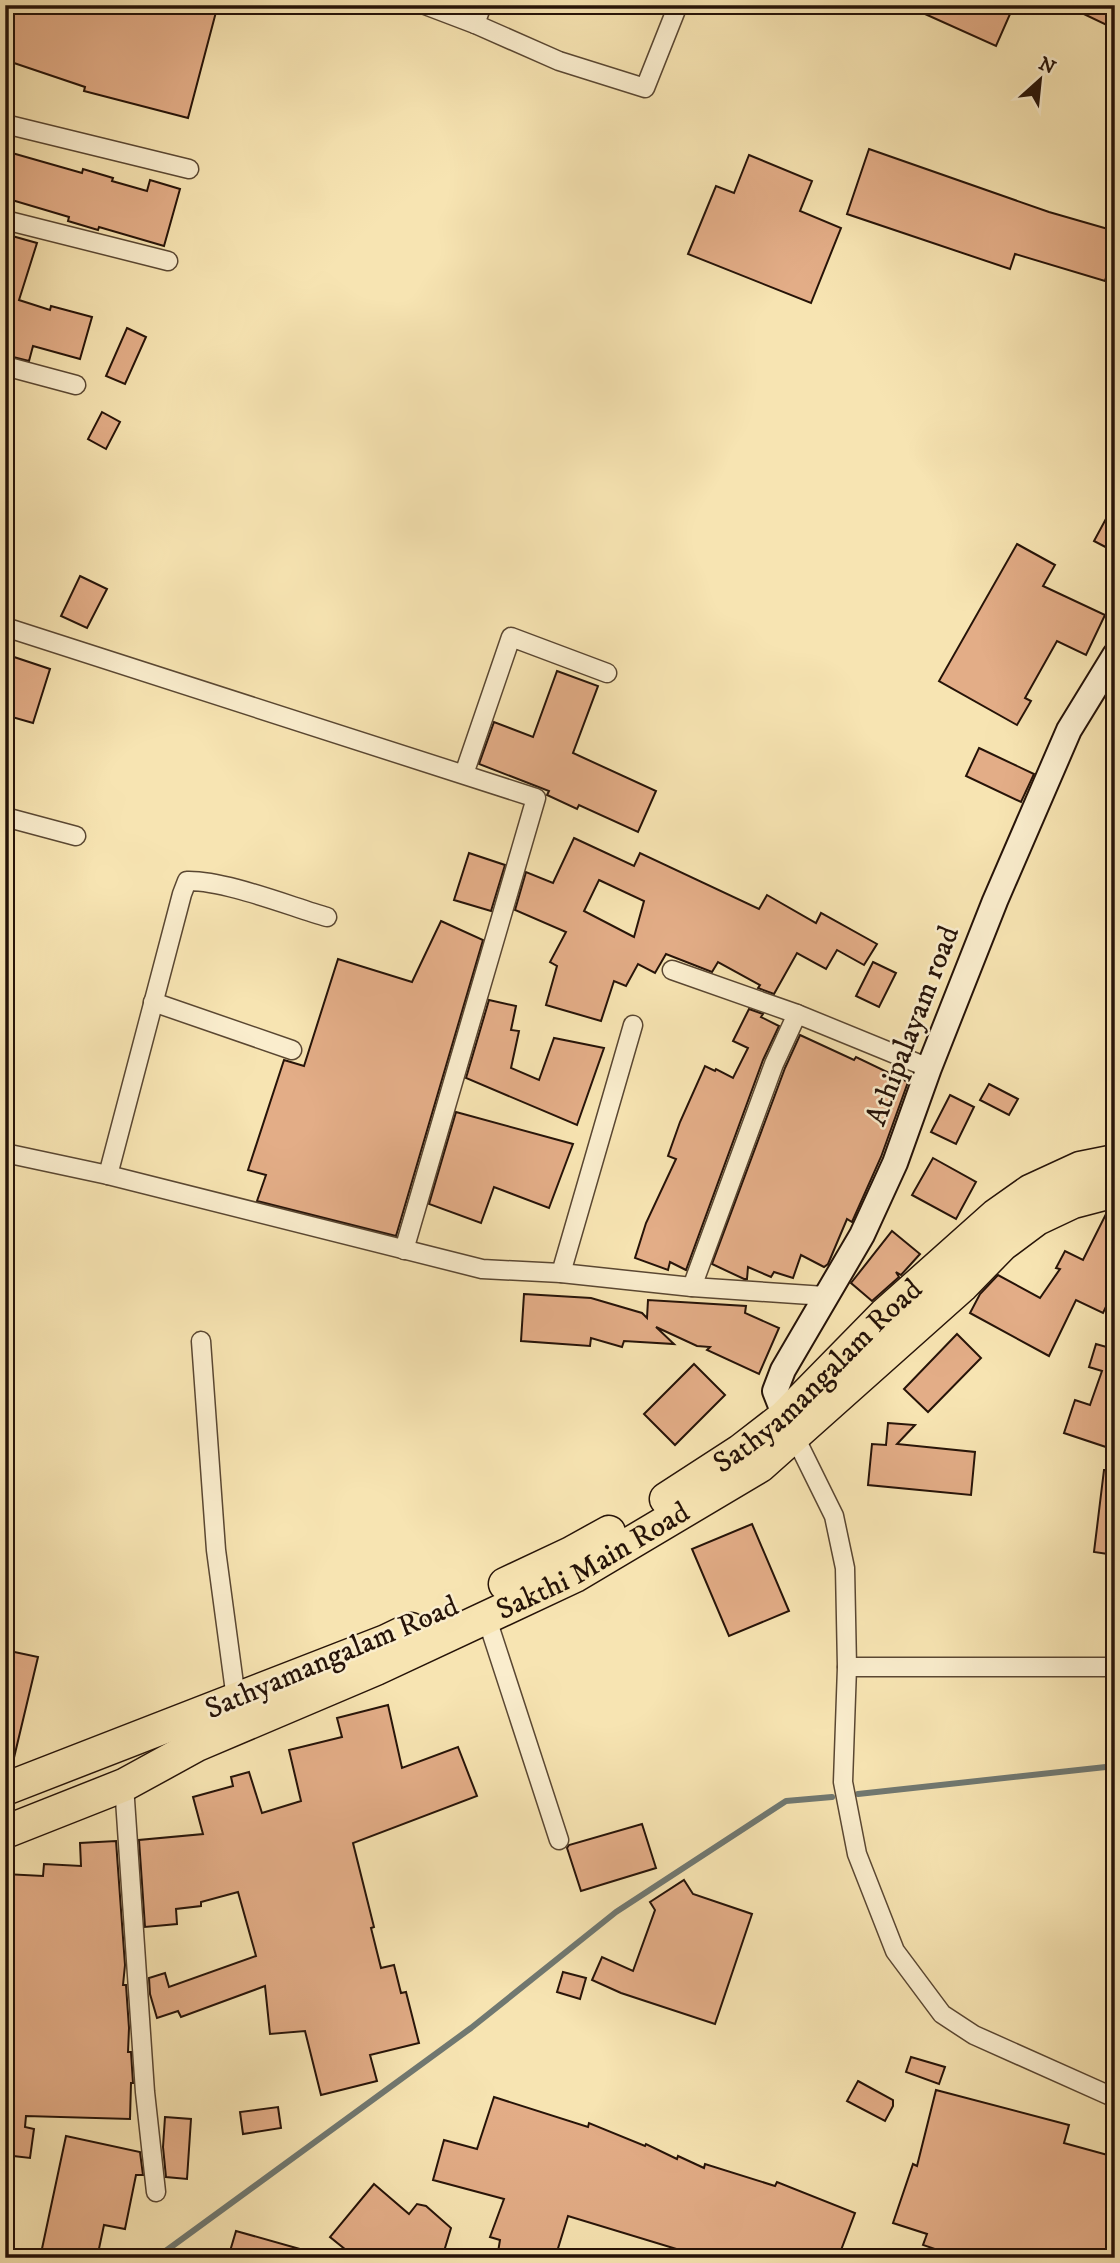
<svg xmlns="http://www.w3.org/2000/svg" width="1120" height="2263" viewBox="0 0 1120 2263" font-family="'IM FELL DW Pica',serif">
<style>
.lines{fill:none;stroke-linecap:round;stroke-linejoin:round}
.stream{stroke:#707871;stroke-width:6}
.building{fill:#e3ad87;stroke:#261308;stroke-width:2;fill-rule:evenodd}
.street-casing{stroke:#5a4732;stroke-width:21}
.secondary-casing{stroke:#261308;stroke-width:28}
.highway-casing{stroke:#261308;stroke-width:35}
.street{stroke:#faedcd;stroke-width:18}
.secondary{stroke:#faedcd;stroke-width:24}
.highway{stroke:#f7e4b2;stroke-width:32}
.labels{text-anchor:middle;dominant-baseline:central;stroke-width:5;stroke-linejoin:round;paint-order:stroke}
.street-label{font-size:30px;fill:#261308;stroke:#faedcd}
</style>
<rect width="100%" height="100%" fill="#f7e4b2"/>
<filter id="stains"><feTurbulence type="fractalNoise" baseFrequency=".00286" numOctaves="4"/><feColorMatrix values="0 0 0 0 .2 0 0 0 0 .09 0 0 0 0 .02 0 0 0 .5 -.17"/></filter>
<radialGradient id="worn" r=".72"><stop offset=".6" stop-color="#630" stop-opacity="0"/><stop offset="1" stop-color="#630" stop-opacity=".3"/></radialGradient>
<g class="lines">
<g class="stream">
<path d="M 858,1794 L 1115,1766"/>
<path d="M 156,2258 L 471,2028 L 616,1912 L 786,1801 L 832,1797"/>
</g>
</g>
<g class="building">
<path d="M 5,5 L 188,5 L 216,12 L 188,118 L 84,91 L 85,87 L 5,60 Z"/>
<path d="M 905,5 L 1014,5 L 996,46 Z"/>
<path d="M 1065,5 L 1115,5 L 1115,29 Z"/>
<path d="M 869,149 L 1049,212 L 1115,231 L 1115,247 L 1105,281 L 1015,254 L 1010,269 L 847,214 Z"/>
<path d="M 5,151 L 82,173 L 83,169 L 113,178 L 112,181 L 147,191 L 150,180 L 180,189 L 164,246 L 99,227 L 98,230 L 68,221 L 69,217 L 5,198 Z"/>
<path d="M 749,155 L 812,181 L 800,211 L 841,228 L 811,303 L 688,254 L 716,186 L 734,193 Z"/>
<path d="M 5,234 L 37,243 L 19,300 L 50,310 L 51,306 L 92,317 L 80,359 L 33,346 L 29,361 L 5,355 Z"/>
<path d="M 127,328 L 146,337 L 125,384 L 106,376 Z"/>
<path d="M 102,412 L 120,422 L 106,449 L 88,439 Z"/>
<path d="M 1115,502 L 1115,552 L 1094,541 Z"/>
<path d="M 1017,544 L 1055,565 L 1043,586 L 1105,615 L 1086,655 L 1057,641 L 1025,698 L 1031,701 L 1017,725 L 939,681 Z"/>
<path d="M 80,576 L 107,589 L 87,628 L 61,616 Z"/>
<path d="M 5,654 L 50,669 L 33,723 L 5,715 Z"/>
<path d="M 557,671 L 598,686 L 573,753 L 656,791 L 638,832 L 579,805 L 577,809 L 547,795 L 549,791 L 479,764 L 494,722 L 533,737 Z"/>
<path d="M 979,748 L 1034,774 L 1021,802 L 966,776 Z"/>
<path d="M 574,838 L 634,866 L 640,853 L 759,909 L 767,895 L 816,923 L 821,913 L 877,944 L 864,965 L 837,950 L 826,969 L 797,953 L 774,994 L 758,988 L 760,985 L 718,962 L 712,972 L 666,954 L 655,973 L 638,964 L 626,986 L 614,981 L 601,1021 L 546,1005 L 557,966 L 550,962 L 566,932 L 515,910 L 526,872 L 553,883 ZM 599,880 L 644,901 L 634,937 L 584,911 Z"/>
<path d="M 469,853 L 505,865 L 491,911 L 454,900 Z"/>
<path d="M 441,921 L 483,940 L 396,1236 L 257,1201 L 266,1175 L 248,1170 L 284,1060 L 304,1066 L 338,959 L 412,982 Z"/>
<path d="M 873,962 L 896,973 L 879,1007 L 856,996 Z"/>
<path d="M 489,1000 L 516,1006 L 511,1030 L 519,1031 L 511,1068 L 539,1080 L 554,1038 L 604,1048 L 577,1125 L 466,1078 Z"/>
<path d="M 749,1009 L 763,1014 L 761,1017 L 779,1026 L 763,1060 L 686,1270 L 670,1262 L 668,1270 L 635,1258 L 646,1223 L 676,1159 L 668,1156 L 680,1122 L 705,1066 L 715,1071 L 716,1069 L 733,1078 L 748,1048 L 733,1041 Z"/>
<path d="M 800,1035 L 854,1060 L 856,1057 L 908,1082 L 881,1157 L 852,1222 L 847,1219 L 828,1264 L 824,1267 L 801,1255 L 793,1278 L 774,1272 L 771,1277 L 748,1267 L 747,1279 L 744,1279 L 712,1264 L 785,1068 Z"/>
<path d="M 989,1084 L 1018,1099 L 1009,1115 L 980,1100 Z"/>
<path d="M 950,1095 L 974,1107 L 956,1144 L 931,1132 Z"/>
<path d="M 456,1112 L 573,1144 L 549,1208 L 494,1187 L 481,1223 L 429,1204 Z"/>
<path d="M 933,1158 L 976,1182 L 956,1219 L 912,1195 Z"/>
<path d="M 1115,1210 L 1115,1288 L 1103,1313 L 1076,1300 L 1049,1356 L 970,1313 L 980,1294 L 998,1275 L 1040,1298 L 1060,1269 L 1056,1268 L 1065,1251 L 1083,1260 L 1107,1212 Z"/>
<path d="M 892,1231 L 920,1254 L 901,1275 L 896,1272 L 899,1277 L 872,1301 L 851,1283 Z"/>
<path d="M 524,1294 L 591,1298 L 642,1313 L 647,1318 L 648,1300 L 746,1306 L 745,1313 L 779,1328 L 759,1374 L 707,1350 L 710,1347 L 697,1346 L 656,1327 L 674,1344 L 624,1341 L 622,1347 L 591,1338 L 590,1346 L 521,1341 Z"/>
<path d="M 957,1334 L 981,1358 L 928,1412 L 904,1389 Z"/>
<path d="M 1112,1341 L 1115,1342 L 1115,1450 L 1064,1433 L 1075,1400 L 1090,1405 L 1102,1371 L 1089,1367 L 1096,1344 L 1110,1348 Z"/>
<path d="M 694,1364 L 725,1395 L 675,1445 L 644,1414 Z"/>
<path d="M 888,1423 L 915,1425 L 897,1444 L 975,1452 L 971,1495 L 868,1485 L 872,1444 L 886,1445 Z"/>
<path d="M 1104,1470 L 1115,1470 L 1115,1555 L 1094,1552 Z"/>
<path d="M 752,1524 L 789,1611 L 729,1636 L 692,1549 Z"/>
<path d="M 5,1650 L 38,1657 L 12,1766 L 8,1768 L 5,1768 Z"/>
<path d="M 388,1705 L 402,1768 L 458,1747 L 477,1796 L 353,1843 L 374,1927 L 371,1928 L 381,1968 L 394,1965 L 401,1993 L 406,1992 L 419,2043 L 370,2055 L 377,2081 L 321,2095 L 305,2031 L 270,2034 L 265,1986 L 181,2017 L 178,2011 L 157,2018 L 150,1994 L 149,1978 L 165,1973 L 169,1987 L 256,1956 L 238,1892 L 201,1902 L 201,1906 L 176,1909 L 177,1924 L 145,1927 L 139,1840 L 203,1834 L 193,1797 L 233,1786 L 231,1777 L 249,1772 L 262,1813 L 301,1801 L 289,1750 L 342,1737 L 337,1718 Z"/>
<path d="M 642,1824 L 656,1868 L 581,1891 L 567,1848 L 569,1845 Z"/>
<path d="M 116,1841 L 125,1965 L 123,1985 L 126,1985 L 129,2028 L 128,2052 L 131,2052 L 133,2083 L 131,2083 L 130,2119 L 26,2116 L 25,2127 L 34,2129 L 30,2158 L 5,2155 L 5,1874 L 43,1876 L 44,1864 L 81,1866 L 80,1843 Z"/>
<path d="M 684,1880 L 693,1894 L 752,1914 L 715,2024 L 621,1993 L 592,1980 L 602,1957 L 633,1971 L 655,1910 L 650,1902 Z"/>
<path d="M 563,1972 L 586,1978 L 580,1999 L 557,1992 Z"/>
<path d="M 911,2057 L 945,2067 L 939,2084 L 906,2072 Z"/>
<path d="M 858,2081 L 893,2100 L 893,2106 L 885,2121 L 847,2101 Z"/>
<path d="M 936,2090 L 1069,2125 L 1064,2143 L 1115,2157 L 1115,2258 L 1012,2258 L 997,2253 L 996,2258 L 961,2258 L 923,2245 L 927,2234 L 893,2223 L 913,2164 L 917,2166 Z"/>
<path d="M 494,2097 L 588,2127 L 589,2123 L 645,2146 L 646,2144 L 677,2159 L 678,2156 L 704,2168 L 705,2164 L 775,2186 L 777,2182 L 855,2213 L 838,2258 L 706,2258 L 568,2216 L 555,2258 L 497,2258 L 500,2240 L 490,2237 L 504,2199 L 433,2180 L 444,2140 L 477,2149 Z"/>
<path d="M 278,2107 L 281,2128 L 243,2134 L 240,2112 Z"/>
<path d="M 165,2117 L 191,2119 L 187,2179 L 166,2177 L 163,2147 Z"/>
<path d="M 66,2136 L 140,2152 L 143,2175 L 136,2175 L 125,2229 L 104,2225 L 97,2258 L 40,2258 Z"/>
<path d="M 374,2184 L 409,2214 L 417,2204 L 426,2206 L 451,2228 L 442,2258 L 356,2258 L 330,2237 Z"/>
<path d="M 236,2231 L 314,2253 L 313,2258 L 228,2258 Z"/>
</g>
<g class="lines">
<defs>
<g id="street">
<path d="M 425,5 L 475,24 L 482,5"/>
<path d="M 475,24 L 559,61 L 645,88 L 678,5"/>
<path d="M 5,124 L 189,169"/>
<path d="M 5,220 L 168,261"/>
<path d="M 5,366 L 76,385"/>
<path d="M 5,627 L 536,798 L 404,1250"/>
<path d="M 464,774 L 511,637 L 607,673"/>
<path d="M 5,817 L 76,836"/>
<path d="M 672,970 L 797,1014"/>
<path d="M 153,1002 L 292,1050"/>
<path d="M 5,1153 L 108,1175 L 482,1269 L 561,1273 L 692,1287 L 825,1296"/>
<path d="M 108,1175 L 182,894 L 187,881 C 224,880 289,906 327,917"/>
<path d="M 561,1273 L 633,1025"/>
<path d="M 692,1287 L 774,1064 L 797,1014 L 929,1068"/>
<path d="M 201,1341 L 216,1550 L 236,1699"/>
<path d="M 795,1437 L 834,1516 L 845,1568 L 847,1667 L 843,1782 L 857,1854 L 895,1951 L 942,2014 L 974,2035 L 1115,2098"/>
<path d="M 486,1616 L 559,1840"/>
<path d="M 847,1667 L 1115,1667"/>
<path d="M 124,1785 L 145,2092 L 156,2192"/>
</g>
<path id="secondary" d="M 790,1429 L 775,1391 L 783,1370 L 862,1235 L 895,1163 L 929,1068 L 995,901 L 1069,730 L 1115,655"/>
<g id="highway">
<path id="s1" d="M 666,1499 L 740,1451 L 784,1417 L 885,1314 L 996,1215 L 1030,1191 L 1080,1168 L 1115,1161"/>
<path d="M 505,1584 L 571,1553 L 609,1532"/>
<path d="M 5,1789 L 386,1641 L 411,1629"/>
<path id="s2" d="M 5,1832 L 124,1785 L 197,1745 L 376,1669 L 575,1576 L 760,1466 L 962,1286 L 1002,1245 L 1037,1219 L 1073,1202 L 1115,1191"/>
</g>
</defs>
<use href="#street" class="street-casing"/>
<use href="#secondary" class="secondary-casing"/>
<use href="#highway" class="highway-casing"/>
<use href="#street" class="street"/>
<use href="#secondary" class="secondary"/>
<use href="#highway" class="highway"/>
</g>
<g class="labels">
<g class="street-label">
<text transform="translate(913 1026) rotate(-69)">Athipalayam road</text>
<text stroke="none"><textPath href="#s1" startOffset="196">Sathyamangalam Road</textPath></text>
<text stroke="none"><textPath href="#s2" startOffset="648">Sakthi Main Road</textPath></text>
<text transform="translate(332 1658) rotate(-23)">Sathyamangalam Road</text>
</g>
</g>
<rect width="1120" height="2263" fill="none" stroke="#f7e4b2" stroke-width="28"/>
<rect x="7" y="7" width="1106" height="2249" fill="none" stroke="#261308" stroke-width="3.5"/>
<rect x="14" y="14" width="1092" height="2235" fill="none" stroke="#261308" stroke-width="2"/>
<g transform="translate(1040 80) rotate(27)" stroke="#faedcd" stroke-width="5" paint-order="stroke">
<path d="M0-5L12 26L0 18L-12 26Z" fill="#261308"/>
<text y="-10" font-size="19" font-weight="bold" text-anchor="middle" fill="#261308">N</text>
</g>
<rect width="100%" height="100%" filter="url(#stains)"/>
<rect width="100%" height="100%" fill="url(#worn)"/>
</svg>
